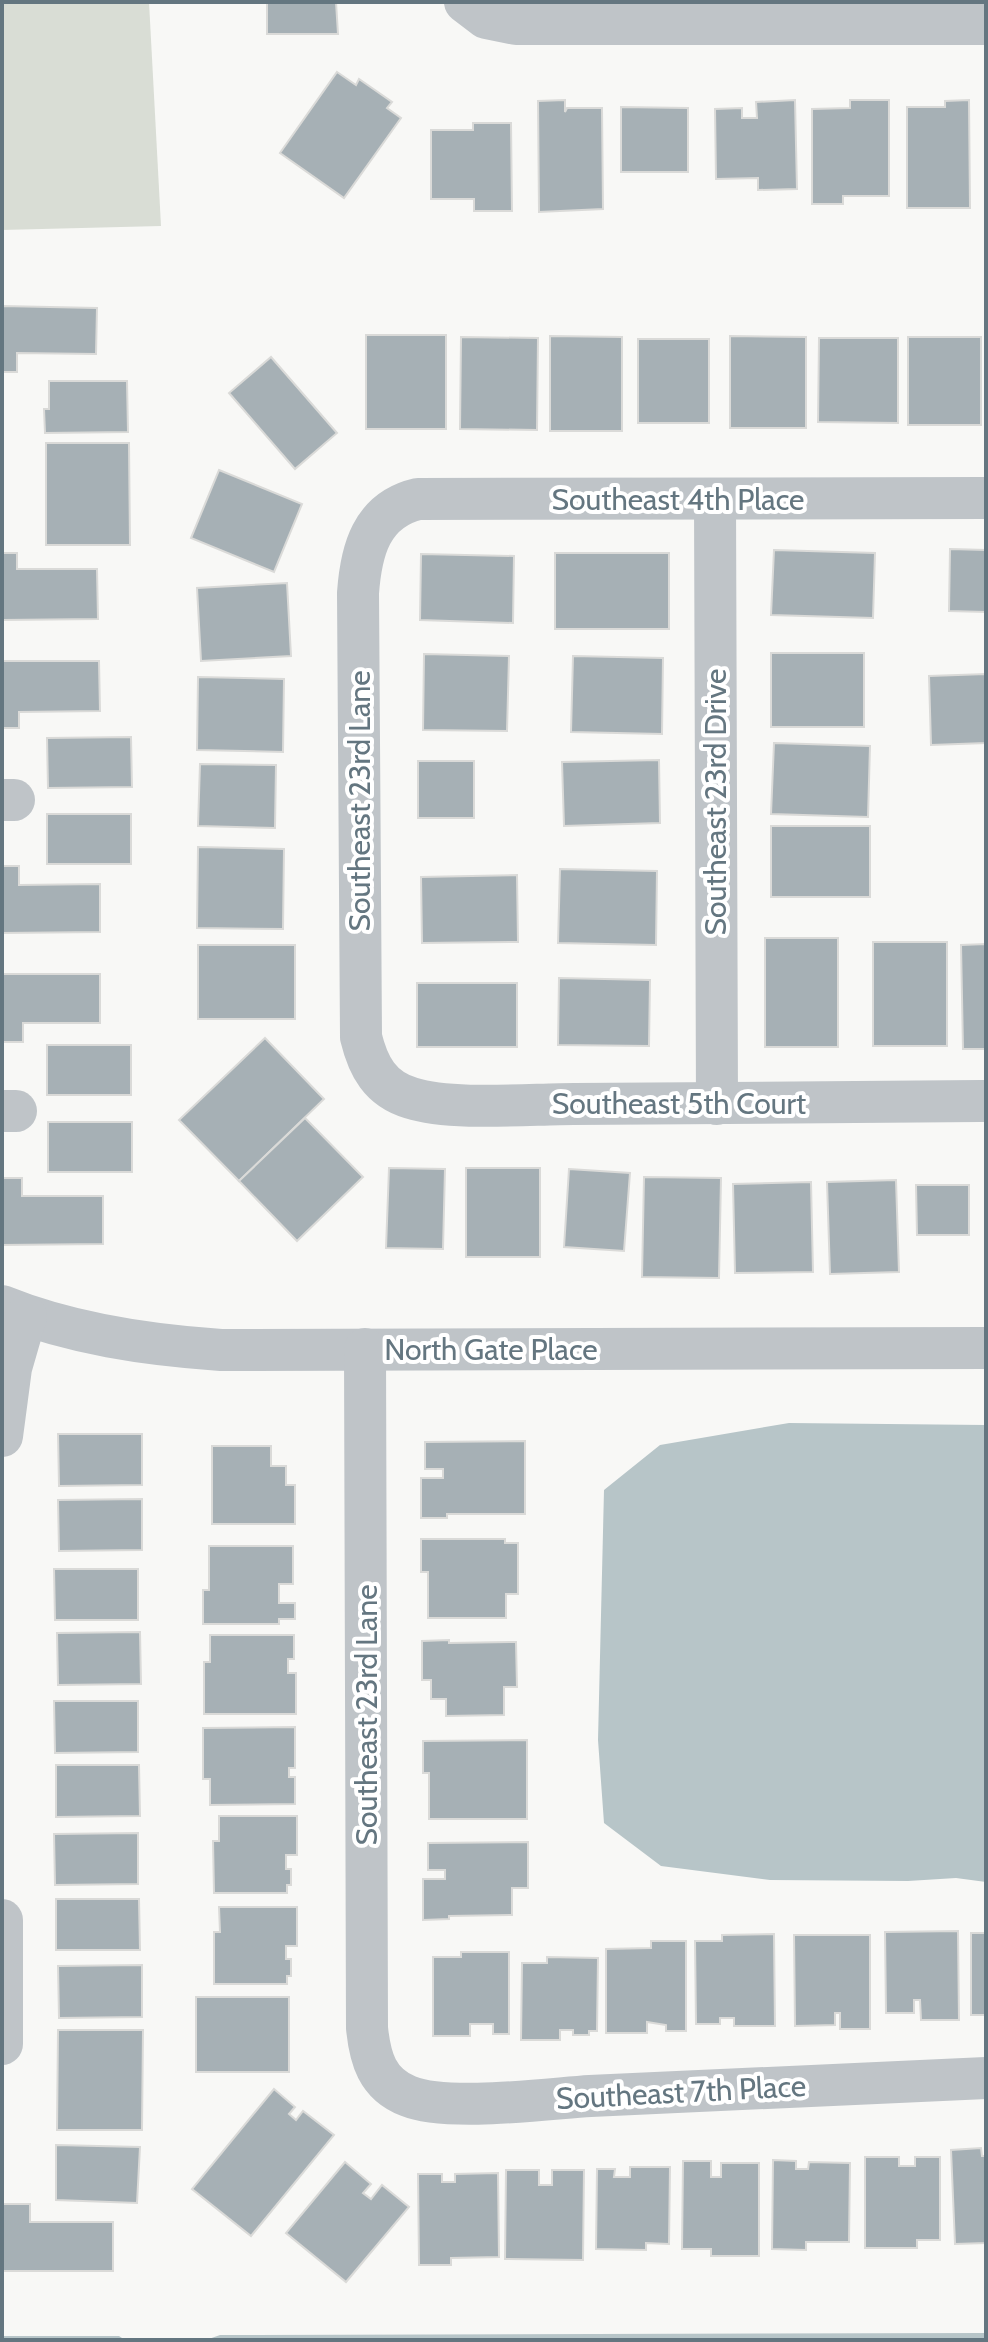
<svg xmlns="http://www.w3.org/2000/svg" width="988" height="2342" viewBox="0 0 988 2342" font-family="Cabin,sans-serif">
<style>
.green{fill:#d9ddd5}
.water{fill:#b7c5c8}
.building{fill:#a6b0b5;stroke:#dadad8;stroke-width:2}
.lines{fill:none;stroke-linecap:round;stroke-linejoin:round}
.minor{stroke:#bfc4c8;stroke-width:42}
.labels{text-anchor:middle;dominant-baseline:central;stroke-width:8;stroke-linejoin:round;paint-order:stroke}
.street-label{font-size:30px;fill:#647680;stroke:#fff}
</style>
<rect width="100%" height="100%" fill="#f8f8f6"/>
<path class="green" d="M 2,2 L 149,2 L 161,226 L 2,230 Z"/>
<g class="water">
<path d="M 789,1423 L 986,1425 L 986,1882 L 956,1878 L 908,1881 L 770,1880 L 661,1866 L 604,1823 L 598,1740 L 604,1490 L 660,1445 Z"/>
<path d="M 986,2333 L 986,2340 L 206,2340 L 220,2335 Z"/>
<path d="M 2,2336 L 119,2336 L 125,2340 L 2,2340 Z"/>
</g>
<g class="building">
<path d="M 267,2 L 336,2 L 338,34 L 267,34 Z"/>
<path d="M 337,72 L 356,85 L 359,79 L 392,102 L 387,108 L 401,118 L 344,198 L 280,153 Z"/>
<path d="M 565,100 L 565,112 L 567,108 L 602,108 L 603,209 L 539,212 L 538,101 Z"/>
<path d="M 795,100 L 797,189 L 758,190 L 758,178 L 716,179 L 715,109 L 742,108 L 742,118 L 757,118 L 756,102 Z"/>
<path d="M 850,100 L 889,100 L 889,196 L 843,196 L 843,204 L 812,204 L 812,109 L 850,108 Z"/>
<path d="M 969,100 L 970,208 L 907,208 L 907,107 L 945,107 L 945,101 Z"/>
<path d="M 621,107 L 688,108 L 688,172 L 621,172 Z"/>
<path d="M 473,123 L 511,123 L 512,211 L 474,211 L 474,199 L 431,199 L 431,130 L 473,130 Z"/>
<path d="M 2,306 L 97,308 L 96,354 L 17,353 L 17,372 L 2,372 Z"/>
<rect x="366" y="335" width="80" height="94"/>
<path d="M 550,336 L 622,337 L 622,431 L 550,431 Z"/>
<path d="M 730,336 L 806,337 L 806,428 L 730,428 Z"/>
<path d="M 461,337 L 538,338 L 537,430 L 460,429 Z"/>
<rect x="908" y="337" width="73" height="88"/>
<path d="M 819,338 L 898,338 L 898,423 L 818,422 Z"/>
<rect x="638" y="339" width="71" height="84"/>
<path d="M 271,357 L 337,433 L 295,469 L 229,393 Z"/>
<path d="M 49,381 L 127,381 L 128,432 L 45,433 L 44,409 L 49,409 Z"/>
<path d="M 46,443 L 129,443 L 130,545 L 46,545 Z"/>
<path d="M 219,470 L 302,504 L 274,572 L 191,538 Z"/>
<path d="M 950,549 L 986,550 L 986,612 L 949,611 Z"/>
<path d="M 774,550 L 875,553 L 873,618 L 771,615 Z"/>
<path d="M 2,553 L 17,553 L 17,569 L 97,569 L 98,619 L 2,620 Z"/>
<rect x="555" y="553" width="114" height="76"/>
<path d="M 421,554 L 514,556 L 513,623 L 420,620 Z"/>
<path d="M 287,583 L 291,656 L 201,661 L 197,588 Z"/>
<rect x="771" y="653" width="93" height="74"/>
<path d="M 424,654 L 509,656 L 507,731 L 423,730 Z"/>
<path d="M 573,656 L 663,658 L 662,734 L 571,732 Z"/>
<path d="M 2,661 L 99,661 L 100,711 L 19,712 L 19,728 L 2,728 Z"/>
<path d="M 986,674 L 986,743 L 931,745 L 929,676 Z"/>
<path d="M 198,677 L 284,679 L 283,752 L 197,750 Z"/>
<path d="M 131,737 L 132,787 L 48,788 L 47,738 Z"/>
<path d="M 774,743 L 870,746 L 868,817 L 771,814 Z"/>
<path d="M 659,760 L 660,823 L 564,826 L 562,762 Z"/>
<rect x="418" y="761" width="56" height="57"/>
<path d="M 200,764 L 276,765 L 275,828 L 198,826 Z"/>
<rect x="47" y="814" width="84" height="50"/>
<rect x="771" y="826" width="99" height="71"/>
<path d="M 198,847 L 284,849 L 283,929 L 197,928 Z"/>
<path d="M 2,866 L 19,866 L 19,885 L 100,884 L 100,932 L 2,933 Z"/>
<path d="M 560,869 L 657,871 L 656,945 L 558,943 Z"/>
<path d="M 517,875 L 518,942 L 422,943 L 421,877 Z"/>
<rect x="765" y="938" width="73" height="109"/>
<rect x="873" y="942" width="74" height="104"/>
<path d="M 986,944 L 986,1049 L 963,1049 L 961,945 Z"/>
<rect x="198" y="945" width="97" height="74"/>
<path d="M 2,974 L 100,974 L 100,1023 L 23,1023 L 23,1042 L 2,1042 Z"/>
<path d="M 559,978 L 650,980 L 649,1046 L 558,1045 Z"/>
<rect x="417" y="983" width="100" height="64"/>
<path d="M 265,1038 L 324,1099 L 239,1181 L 179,1120 Z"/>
<rect x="47" y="1045" width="84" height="50"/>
<path d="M 305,1118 L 363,1177 L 297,1241 L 239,1181 Z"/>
<rect x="48" y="1122" width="84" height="50"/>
<path d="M 389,1168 L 445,1169 L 443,1249 L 386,1248 Z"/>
<rect x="466" y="1168" width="74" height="89"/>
<path d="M 569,1169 L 630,1173 L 624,1251 L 564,1247 Z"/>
<path d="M 644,1177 L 721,1178 L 719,1278 L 642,1277 Z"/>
<path d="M 2,1178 L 22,1178 L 22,1196 L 103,1196 L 103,1244 L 2,1245 Z"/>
<path d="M 896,1180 L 899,1272 L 830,1274 L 827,1182 Z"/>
<path d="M 811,1182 L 813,1272 L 735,1273 L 733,1184 Z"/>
<path d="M 916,1185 L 969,1185 L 969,1235 L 917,1235 Z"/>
<path d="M 58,1434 L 142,1434 L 142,1485 L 59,1486 Z"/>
<path d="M 525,1441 L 525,1514 L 447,1514 L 447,1518 L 421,1518 L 421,1478 L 443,1478 L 443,1469 L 425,1469 L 425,1442 Z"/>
<path d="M 212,1446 L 271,1446 L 271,1466 L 286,1466 L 286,1485 L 295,1485 L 295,1524 L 212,1524 Z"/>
<path d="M 142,1499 L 142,1550 L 59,1551 L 58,1500 Z"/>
<path d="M 421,1539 L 505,1539 L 505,1543 L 518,1543 L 518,1594 L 506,1594 L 506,1618 L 428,1618 L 428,1572 L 421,1572 Z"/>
<path d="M 209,1546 L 293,1546 L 293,1584 L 279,1584 L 279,1603 L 295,1603 L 295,1619 L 279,1619 L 279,1624 L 203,1624 L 203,1590 L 209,1590 Z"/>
<path d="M 54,1569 L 138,1569 L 138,1620 L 55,1620 Z"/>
<path d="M 140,1632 L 141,1684 L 58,1685 L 57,1633 Z"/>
<path d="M 210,1635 L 294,1635 L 294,1659 L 288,1659 L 288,1673 L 296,1673 L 296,1714 L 204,1714 L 204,1662 L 210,1662 Z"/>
<path d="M 449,1640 L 449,1643 L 516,1642 L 517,1687 L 504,1687 L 504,1715 L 446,1716 L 446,1699 L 431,1699 L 431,1680 L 422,1680 L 422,1641 Z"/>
<path d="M 54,1701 L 138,1701 L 138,1752 L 55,1753 Z"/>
<path d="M 295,1727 L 295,1768 L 289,1768 L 289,1777 L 295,1777 L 295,1804 L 210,1805 L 210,1779 L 203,1779 L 203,1728 Z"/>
<path d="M 527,1740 L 527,1819 L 429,1819 L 429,1773 L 423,1773 L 423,1741 Z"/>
<path d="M 56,1765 L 139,1765 L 140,1816 L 56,1817 Z"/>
<path d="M 219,1816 L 297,1816 L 297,1855 L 286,1855 L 286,1869 L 291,1869 L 291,1885 L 287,1885 L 287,1893 L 214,1893 L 213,1841 L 219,1841 Z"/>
<path d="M 138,1833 L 138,1884 L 55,1885 L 54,1834 Z"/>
<path d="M 528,1842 L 528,1888 L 512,1888 L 512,1915 L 449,1916 L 449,1919 L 423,1920 L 423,1879 L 445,1879 L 445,1870 L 428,1870 L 428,1843 Z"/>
<path d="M 56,1899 L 139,1899 L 140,1950 L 56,1950 Z"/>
<path d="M 219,1907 L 297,1907 L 297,1946 L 286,1946 L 286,1959 L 291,1959 L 291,1976 L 287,1976 L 287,1984 L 214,1984 L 214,1932 L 220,1932 Z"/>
<path d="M 958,1931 L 959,2020 L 921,2020 L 920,2000 L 914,2000 L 914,2013 L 886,2013 L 885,1932 Z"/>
<rect x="971" y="1933" width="15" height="82"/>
<path d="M 774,1934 L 775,2026 L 734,2026 L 734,2018 L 720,2018 L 720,2024 L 696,2024 L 695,1941 L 722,1941 L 722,1935 Z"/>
<path d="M 794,1935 L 870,1935 L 870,2029 L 840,2029 L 840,2013 L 835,2013 L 835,2025 L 795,2026 Z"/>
<path d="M 651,1941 L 686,1941 L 686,2031 L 666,2031 L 666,2025 L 647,2022 L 647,2033 L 606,2033 L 606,1949 L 651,1948 Z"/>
<path d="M 461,1952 L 509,1952 L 509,2034 L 493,2034 L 493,2024 L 470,2024 L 470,2036 L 433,2036 L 433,1957 L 461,1957 Z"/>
<path d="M 547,1957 L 598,1958 L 597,2031 L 589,2031 L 589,2035 L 573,2035 L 573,2030 L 560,2030 L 560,2040 L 521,2040 L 522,1963 L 547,1963 Z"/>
<path d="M 142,1965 L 142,2017 L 59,2018 L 58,1966 Z"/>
<rect x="196" y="1997" width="93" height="75"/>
<path d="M 58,2030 L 143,2030 L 142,2130 L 57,2130 Z"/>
<path d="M 274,2089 L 295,2107 L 289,2114 L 296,2120 L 303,2111 L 334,2135 L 251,2236 L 192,2189 Z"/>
<path d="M 56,2145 L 140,2147 L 137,2203 L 56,2200 Z"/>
<path d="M 981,2148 L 982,2156 L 986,2156 L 986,2243 L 955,2244 L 951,2150 Z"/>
<path d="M 865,2157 L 899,2157 L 899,2166 L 915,2166 L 915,2157 L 940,2157 L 940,2240 L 917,2240 L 917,2248 L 865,2248 Z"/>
<path d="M 773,2160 L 796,2161 L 796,2169 L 808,2169 L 809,2162 L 850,2163 L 849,2242 L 806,2242 L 806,2250 L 772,2249 Z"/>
<path d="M 683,2161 L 711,2161 L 711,2177 L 721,2177 L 721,2163 L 759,2163 L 759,2256 L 711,2256 L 711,2249 L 682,2249 Z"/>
<path d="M 345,2162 L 371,2184 L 363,2193 L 371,2199 L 382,2185 L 409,2207 L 346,2282 L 286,2233 Z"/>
<path d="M 630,2167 L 670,2167 L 669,2244 L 646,2243 L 646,2250 L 596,2249 L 597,2169 L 615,2169 L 614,2177 L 630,2177 Z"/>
<path d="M 506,2170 L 539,2170 L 539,2185 L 552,2185 L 552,2170 L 584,2170 L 583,2260 L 505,2259 Z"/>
<path d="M 498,2173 L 499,2257 L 451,2258 L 451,2265 L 419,2265 L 418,2174 L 442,2174 L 442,2182 L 455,2182 L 455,2174 Z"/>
<path d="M 2,2204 L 30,2204 L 30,2222 L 113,2222 L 113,2271 L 2,2271 Z"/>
</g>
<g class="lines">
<g class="minor">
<path d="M 465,2 L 486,18 L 516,24 L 986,24"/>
<path d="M 986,498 L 418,499 C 371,510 361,551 358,593 L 361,1037 C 368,1066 380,1089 411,1098 C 451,1111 530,1104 574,1104 C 712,1104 849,1103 986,1101"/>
<path d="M 715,499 L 717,1104"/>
<path d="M 2,800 L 14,800"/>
<path d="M 2,1111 L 16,1111"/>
<path d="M 2,1306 C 71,1334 147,1345 221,1350 L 986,1348"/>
<path d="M 365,1349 L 367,2028 C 370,2058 377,2084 408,2096 C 447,2112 545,2099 590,2096 C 722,2089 854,2083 986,2078"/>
<path d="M 2,1436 L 11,1368 L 26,1316"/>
<path d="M 2,1920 L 2,2044"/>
</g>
</g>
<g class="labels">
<g class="street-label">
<text x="678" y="499">Southeast 4th Place</text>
<text transform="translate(359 801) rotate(-90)">Southeast 23rd Lane</text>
<text transform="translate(715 802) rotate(-90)">Southeast 23rd Drive</text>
<text x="679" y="1103">Southeast 5th Court</text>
<text x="491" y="1349">North Gate Place</text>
<text transform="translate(366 1715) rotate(-90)">Southeast 23rd Lane</text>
<text transform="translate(681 2092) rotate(-3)">Southeast 7th Place</text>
</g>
</g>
<rect width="988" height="2342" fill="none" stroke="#647680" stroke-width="8"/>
</svg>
